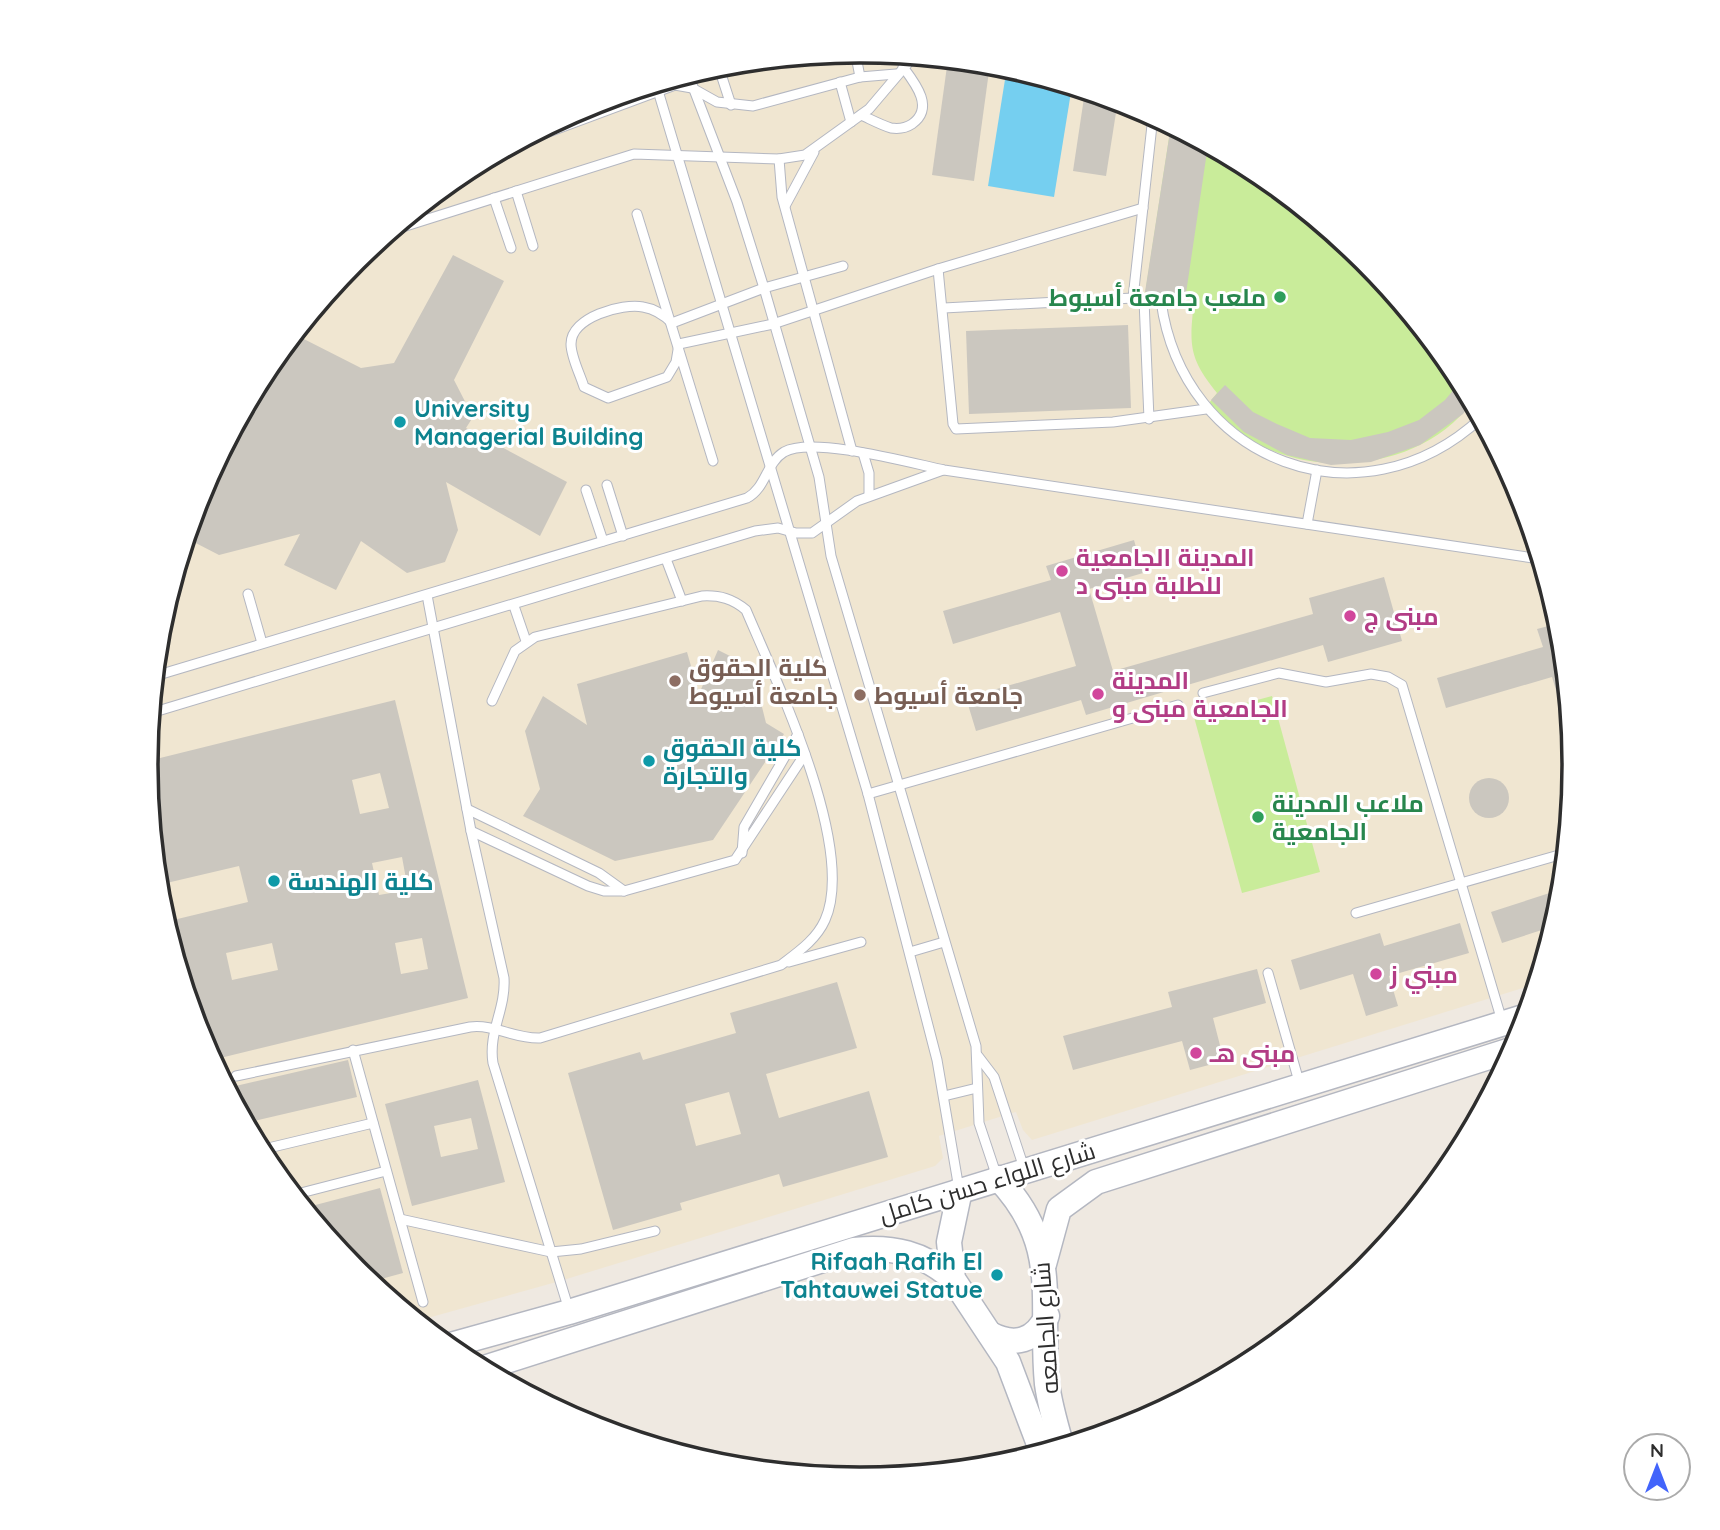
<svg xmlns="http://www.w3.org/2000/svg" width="1720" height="1530" viewBox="0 0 1720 1530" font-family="Quicksand,Cairo,sans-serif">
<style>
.education{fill:#f0e6d1}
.pitch{fill:#c9ec9a}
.water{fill:#75cff0}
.building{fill:#cbc7bf;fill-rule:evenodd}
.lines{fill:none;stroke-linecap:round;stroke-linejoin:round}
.lane-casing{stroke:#b4b7c1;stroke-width:11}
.secondary-casing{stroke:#b4b7c1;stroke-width:27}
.lane{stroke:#fff;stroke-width:9}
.secondary{stroke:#fff;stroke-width:24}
.leisure-dot{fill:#2e9e5b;stroke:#fff;stroke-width:2.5}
.culture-dot{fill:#0f9aa8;stroke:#fff;stroke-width:2.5}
.hotel-dot{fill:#d1479c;stroke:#fff;stroke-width:2.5}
.education-dot{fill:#8d6e63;stroke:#fff;stroke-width:2.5}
.labels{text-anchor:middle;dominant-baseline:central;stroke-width:6;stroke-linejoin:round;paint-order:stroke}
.leisure-label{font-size:24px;font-weight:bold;fill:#27864d;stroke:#fff;text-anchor:end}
.culture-label{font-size:24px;font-weight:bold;fill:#0d838f;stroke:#fff;text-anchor:start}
.hotel-label{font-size:24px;font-weight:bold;fill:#b23c85;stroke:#fff;text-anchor:start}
.education-label{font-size:24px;font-weight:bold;fill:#785e54;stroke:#fff;text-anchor:start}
.street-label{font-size:24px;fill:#2e2e2e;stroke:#fff}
.rim{fill:none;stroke:#2e2e2e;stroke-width:3.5}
</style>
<rect width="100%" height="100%" fill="#efe9e1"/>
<path class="education" d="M 860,51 L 1000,65 L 1134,105 L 1257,171 L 1365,260 L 1454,369 L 1520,492 L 1561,626 L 1574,765 L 1560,905 L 1536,984 L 1032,1140 L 1023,1130 L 1016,1112 L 1012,1113 L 939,1136 L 943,1158 L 935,1166 L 560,1281 L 417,1321 L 355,1270 L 266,1161 L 200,1038 L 159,904 L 146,765 L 160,625 L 200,491 L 266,368 L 355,260 L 464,171 L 587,105 L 721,64 Z"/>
<g class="pitch">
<path d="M 1171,125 L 1257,171 L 1365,260 L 1454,369 L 1472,402 C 1428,462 1339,477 1273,451 C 1247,441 1228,422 1209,403 L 1217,393 C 1189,358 1189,346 1194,302 L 1145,294 Z"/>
<path d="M 1272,696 L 1320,872 L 1242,893 L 1194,717 Z"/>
</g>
<path class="water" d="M 1007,67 L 1072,86 L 1054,197 L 988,186 Z"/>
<g class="building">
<path d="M 948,59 L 990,64 L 974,181 L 932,175 Z"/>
<path d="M 1085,91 L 1118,100 L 1106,176 L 1073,171 Z"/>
<path d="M 1171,125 L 1208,145 L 1185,300 L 1177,296 L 1145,292 Z"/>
<path d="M 453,255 L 504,281 L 454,380 L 473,417 L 466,428 L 567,482 L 540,536 L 446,482 L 458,530 L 445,562 L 407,573 L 361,541 L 336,590 L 284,565 L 300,534 L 219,555 L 186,538 L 200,491 L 266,368 L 294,334 L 361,368 L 394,363 Z"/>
<path d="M 1128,325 L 1131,408 L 969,414 L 966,331 Z"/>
<path d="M 1461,381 L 1472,402 L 1463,414 L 1420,445 L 1371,462 L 1331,465 L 1287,455 L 1244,432 L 1211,400 L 1225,385 L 1253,412 L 1277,424 L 1310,438 L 1351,440 L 1388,432 L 1419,420 L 1445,400 Z"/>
<path d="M 1134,540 L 1143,573 L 1089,589 L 1113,671 L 1313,614 L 1309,598 L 1384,577 L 1402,641 L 1328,662 L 1323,645 L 1086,715 L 1081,700 L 976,731 L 966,698 L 1076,666 L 1060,612 L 953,644 L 943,611 L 1051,580 L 1046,566 Z"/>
<path d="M 1560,623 L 1562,641 L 1558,642 L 1564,662 L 1569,709 L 1562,710 L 1552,677 L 1446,708 L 1437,678 L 1543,647 L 1537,629 Z"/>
<path d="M 718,650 L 752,667 L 766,723 L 784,734 L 713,840 L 615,861 L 523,816 L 540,789 L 525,731 L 543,696 L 587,725 L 577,684 L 687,652 L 699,694 Z"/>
<path d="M 395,700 L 468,998 L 212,1060 L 200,1038 L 165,922 L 248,902 L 239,866 L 158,885 L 148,787 L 158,784 L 152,760 ZM 380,773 L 389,808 L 360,814 L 352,780 ZM 402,857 L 408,890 L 379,895 L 372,863 ZM 422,938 L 428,969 L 401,974 L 395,943 ZM 272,943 L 278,970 L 232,980 L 226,953 Z"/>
<circle cx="1489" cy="798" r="20"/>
<path d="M 1562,889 L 1554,926 L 1502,943 L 1491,912 Z"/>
<path d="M 1460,923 L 1469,953 L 1389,976 L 1398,1006 L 1366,1016 L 1353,974 L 1300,990 L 1291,960 L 1380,933 L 1384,946 Z"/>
<path d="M 1257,969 L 1266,1003 L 1213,1018 L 1224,1061 L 1190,1070 L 1182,1041 L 1073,1070 L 1063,1036 L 1172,1007 L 1168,992 Z"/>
<path d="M 837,982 L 857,1048 L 766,1074 L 779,1118 L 869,1091 L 888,1157 L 783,1187 L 779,1174 L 680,1203 L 682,1210 L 613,1230 L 568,1073 L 640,1052 L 643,1060 L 736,1033 L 730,1013 ZM 729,1092 L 741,1134 L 696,1146 L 685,1104 Z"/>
<path d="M 348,1060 L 357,1097 L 245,1123 L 227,1088 Z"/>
<path d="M 478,1080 L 505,1182 L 412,1206 L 385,1104 ZM 471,1118 L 478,1149 L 441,1157 L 434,1126 Z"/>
<path d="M 380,1188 L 403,1273 L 370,1282 L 355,1270 L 304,1208 Z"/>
</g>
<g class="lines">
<defs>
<g id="lane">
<path d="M 855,51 L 860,77"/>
<path d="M 718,65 L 731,105"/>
<path d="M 688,74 L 737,202 L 764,288 L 819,477 L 831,556 L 976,1046 L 979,1123 L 997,1177"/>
<path d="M 840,82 L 851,122"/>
<path d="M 656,84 L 868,794 L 937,1060 L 959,1189"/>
<path d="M 861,115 C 870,119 881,125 891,128 C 898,129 906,128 912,124 C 935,108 915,83 903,67"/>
<path d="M 506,148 L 675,85 L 692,88 L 717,102 L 753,106 L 860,77 L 896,74"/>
<path d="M 779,159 L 782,197 L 852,451"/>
<path d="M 516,191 L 533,246"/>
<path d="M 494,198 L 511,248"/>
<path d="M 785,206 L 814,152"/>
<path d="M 637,214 L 713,461"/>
<path d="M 390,231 L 634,154 L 779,159 L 805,155 L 869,109 L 914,56"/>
<path d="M 843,266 L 764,288 L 672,323 C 664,315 655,309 643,307 C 622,303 571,317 571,344 C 571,357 580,374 584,387 L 608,398 L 667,377 L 676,362 L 679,344 L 773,324 L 938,269 L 1143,208"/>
<path d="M 938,269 L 953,424 L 956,429 L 1113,422 L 1206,409"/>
<path d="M 1133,298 L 1153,116"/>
<path d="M 1144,300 L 1149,419"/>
<path d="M 1161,301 C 1183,462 1361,529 1481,418"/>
<path d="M 944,308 L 1133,298 L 1176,303"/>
<path d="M 863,453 L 869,473 L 869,496"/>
<path d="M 607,485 L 623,536"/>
<path d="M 586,490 L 603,541"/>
<path d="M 1307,524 L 1317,470"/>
<path d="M 666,559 L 682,601"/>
<path d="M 248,594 L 262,643"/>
<path d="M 427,595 L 471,831 L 504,978 C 506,1009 488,1032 493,1063 L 569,1310"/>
<path d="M 514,606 L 526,641"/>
<path d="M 155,676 L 747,498 C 766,488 766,463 784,452 C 812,436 911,463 944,470 L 1540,559"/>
<path d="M 1203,693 L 1279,673 L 1326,682 L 1371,674 L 1388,677 L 1402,685 L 1502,1021"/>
<path d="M 151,713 L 755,531 L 778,528 L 796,533 L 812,533 L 857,501 L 943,470"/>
<path d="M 868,794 L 1178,705"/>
<path d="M 467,809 L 599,873 L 624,891"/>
<path d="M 471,831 L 588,886 L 604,891 L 624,891 L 735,860 L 805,754"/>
<path d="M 742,853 L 744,827 L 798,734"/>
<path d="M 1356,913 L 1566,853"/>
<path d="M 910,952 L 944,942"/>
<path d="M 789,962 L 861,942"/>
<path d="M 1268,973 L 1300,1085"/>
<path d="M 353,1050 L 423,1302"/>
<path d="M 978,1056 L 994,1077 L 1024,1168"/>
<path d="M 236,1076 L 470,1027 C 495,1024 514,1039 540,1038 L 781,965 C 798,952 816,940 825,920 C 857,848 776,681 746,610 C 733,599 720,595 702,596 L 535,637 L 515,651 L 492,701"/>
<path d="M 944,1096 L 977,1088"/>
<path d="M 260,1150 L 373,1123"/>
<path d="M 293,1195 L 386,1171"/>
<path d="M 400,1219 L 551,1252 L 581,1249 L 655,1231"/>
</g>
<g id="secondary">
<path d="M 998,1178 C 1063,1246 1039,1302 1047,1384 C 1050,1406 1056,1426 1062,1447"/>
<path d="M 960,1190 L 949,1242 L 953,1279 L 1008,1362 L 1042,1452"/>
<path d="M 1044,1264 L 1059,1209 L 1096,1182 L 1514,1049"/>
<path d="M 990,1334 C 1015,1347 1035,1341 1047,1316"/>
<path d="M 447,1346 L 569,1312 L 1527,1016"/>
<path d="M 481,1369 L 854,1250 C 893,1246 924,1253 953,1279"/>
</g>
</defs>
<use href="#lane" class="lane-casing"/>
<use href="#secondary" class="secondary-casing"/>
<use href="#lane" class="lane"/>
<use href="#secondary" class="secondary"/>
</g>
<g class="leisure-dot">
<circle cx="1280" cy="297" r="7"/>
<circle cx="1258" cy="817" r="7"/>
</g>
<g class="culture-dot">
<circle cx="400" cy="422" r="7"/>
<circle cx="649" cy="761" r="7"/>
<circle cx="274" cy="881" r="7"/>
<circle cx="997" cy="1275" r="7"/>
</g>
<g class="hotel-dot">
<circle cx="1062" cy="571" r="7"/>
<circle cx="1350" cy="616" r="7"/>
<circle cx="1098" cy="694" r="7"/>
<circle cx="1376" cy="974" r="7"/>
<circle cx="1196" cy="1053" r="7"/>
</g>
<g class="education-dot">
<circle cx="675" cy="681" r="7"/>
<circle cx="860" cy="695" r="7"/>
</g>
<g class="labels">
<g class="leisure-label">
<text x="1266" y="297">ملعب جامعة أسيوط</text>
<text x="1272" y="803" text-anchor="start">ملاعب المدينة<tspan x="1272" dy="28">الجامعية</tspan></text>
</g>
<g class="culture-label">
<text x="414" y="408">University<tspan x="414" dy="28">Managerial Building</tspan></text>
<text x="663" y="747">كلية الحقوق<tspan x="663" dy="28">والتجارة</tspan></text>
<text x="288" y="881">كلية الهندسة</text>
<text x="983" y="1261" text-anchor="end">Rifaah Rafih El<tspan x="983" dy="28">Tahtauwei Statue</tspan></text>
</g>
<g class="hotel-label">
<text x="1076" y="557">المدينة الجامعية<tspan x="1076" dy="28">للطلبة مبنى د</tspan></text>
<text x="1364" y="616">مبنى ج</text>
<text x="1112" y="680">المدينة<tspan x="1112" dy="28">الجامعية مبنى و</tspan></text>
<text x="1390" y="974">مبني ز</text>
<text x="1210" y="1053">مبنى هـ</text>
</g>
<g class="education-label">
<text x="689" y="667">كلية الحقوق<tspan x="689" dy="28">جامعة أسيوط</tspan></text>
<text x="874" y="695">جامعة أسيوط</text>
</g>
<g class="street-label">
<text transform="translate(987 1182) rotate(-17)">شارع اللواء حسن كامل</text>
<text transform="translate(1045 1328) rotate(-94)">شارع الجامعه</text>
</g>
</g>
<path d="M0 0H1720V1530H0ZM158 765a702 702 0 1 1 1404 0a702 702 0 1 1-1404 0Z" fill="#fff" fill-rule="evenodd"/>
<path class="rim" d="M158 765a702 702 0 1 1 1404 0a702 702 0 1 1-1404 0Z"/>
<g transform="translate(1657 1467)"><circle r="33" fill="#ffffff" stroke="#ababab" stroke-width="2"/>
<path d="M0-5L12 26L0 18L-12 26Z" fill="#4264fb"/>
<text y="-10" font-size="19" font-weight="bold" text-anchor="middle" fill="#2e2e2e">N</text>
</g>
</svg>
